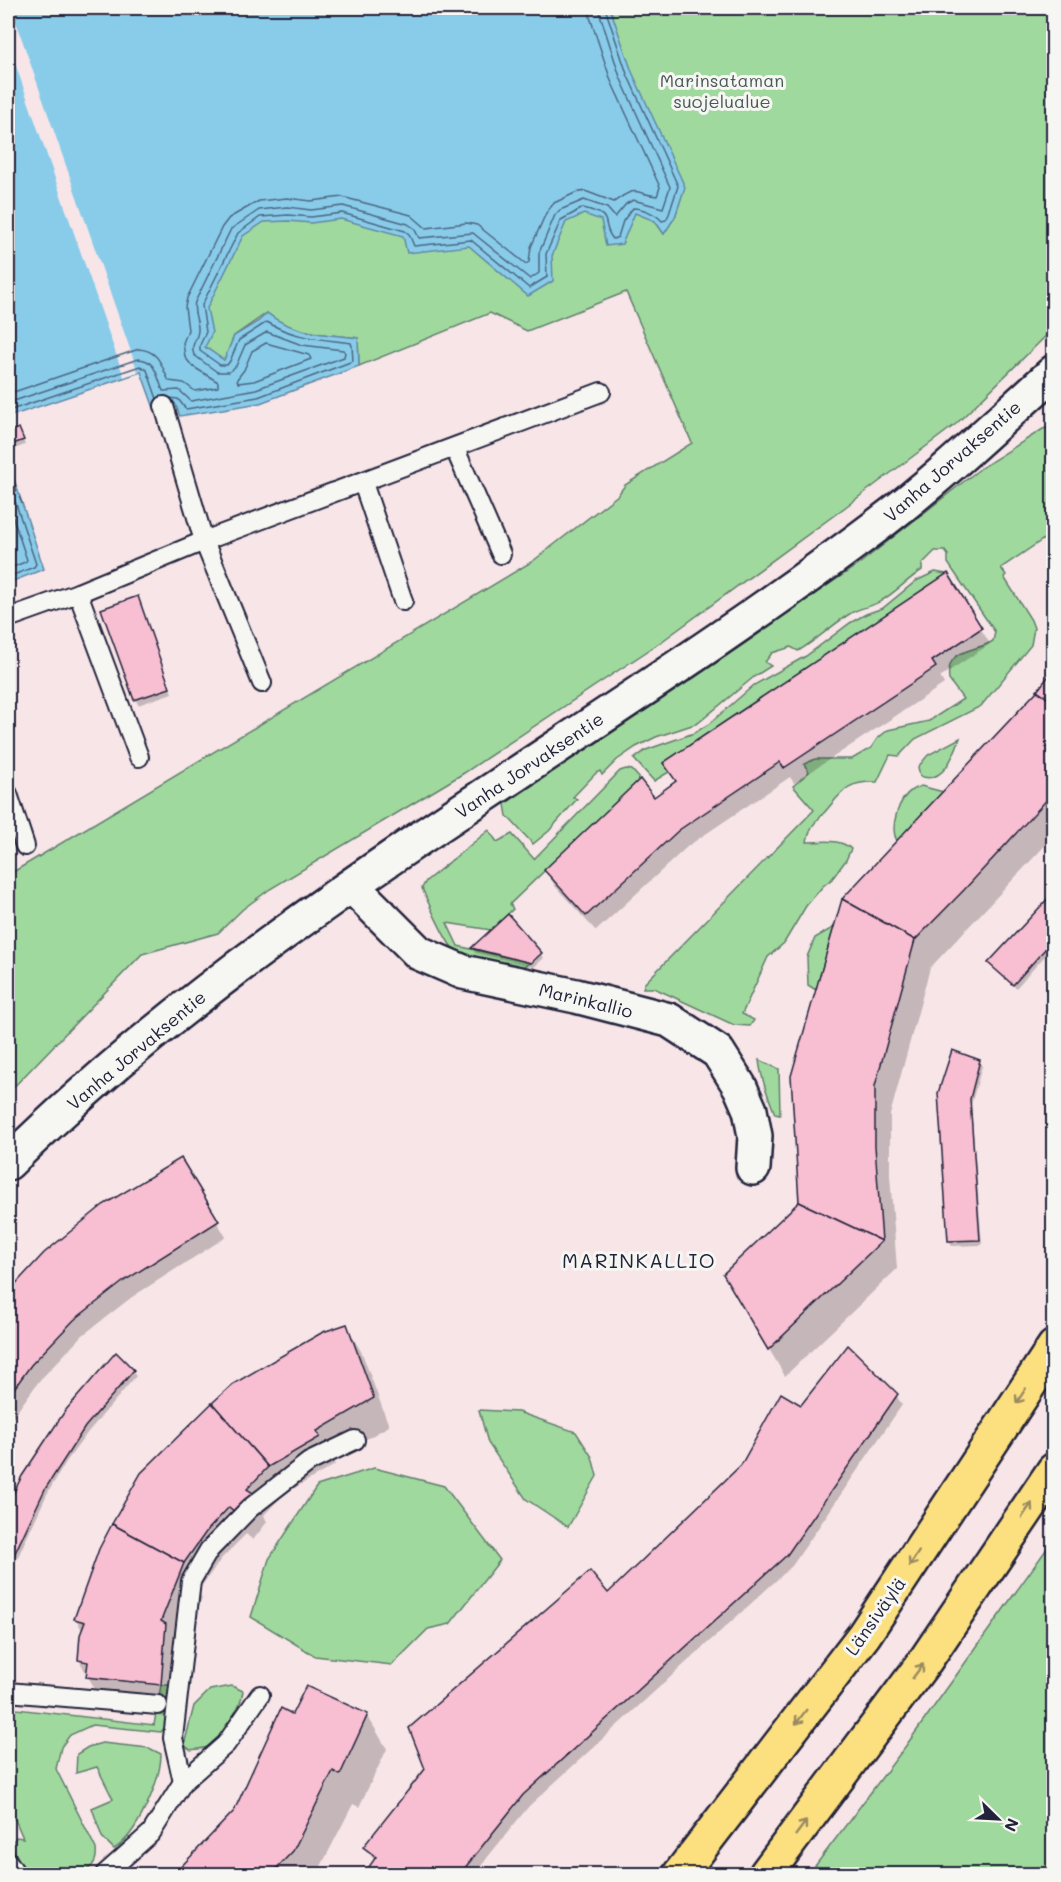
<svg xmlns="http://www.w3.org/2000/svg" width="1061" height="1882" viewBox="0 0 1061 1882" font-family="Mali,sans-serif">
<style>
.green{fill:#a0d99e;stroke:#617e6c;stroke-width:1.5}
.water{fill:#89ccea;stroke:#6088a4;stroke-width:1.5}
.pier{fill:#f7e5e8}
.shadow{fill:#0003}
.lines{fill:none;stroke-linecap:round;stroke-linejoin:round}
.shore{stroke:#4b6681;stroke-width:1.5}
.ferry{stroke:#415570;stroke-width:1.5;stroke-dasharray:8 6;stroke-linecap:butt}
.building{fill:#f8bed2;stroke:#22223b;stroke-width:1.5}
.lane-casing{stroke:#22223b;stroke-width:22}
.street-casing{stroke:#22223b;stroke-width:38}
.secondary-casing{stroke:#22223b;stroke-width:38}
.highway-casing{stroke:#22223b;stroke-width:38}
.lane{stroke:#f6f6f2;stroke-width:18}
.street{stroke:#f6f6f2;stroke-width:33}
.secondary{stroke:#f6f6f2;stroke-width:33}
.highway{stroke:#fce080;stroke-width:33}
.oneway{stroke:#9a8a61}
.labels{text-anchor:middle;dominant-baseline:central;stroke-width:6;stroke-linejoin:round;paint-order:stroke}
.park-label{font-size:18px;fill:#485959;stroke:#f6f6f2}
.street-label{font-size:18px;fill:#22223b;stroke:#f6f6f2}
.neighbourhood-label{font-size:20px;letter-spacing:1.5px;fill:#22223b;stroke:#f6f6f2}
</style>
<rect width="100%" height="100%" fill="#f7e5e8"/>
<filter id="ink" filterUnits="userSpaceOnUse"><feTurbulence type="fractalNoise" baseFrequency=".0167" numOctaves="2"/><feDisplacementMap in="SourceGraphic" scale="12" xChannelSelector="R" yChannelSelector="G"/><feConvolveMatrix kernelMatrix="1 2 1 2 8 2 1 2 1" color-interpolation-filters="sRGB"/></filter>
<g filter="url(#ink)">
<g class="green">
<path d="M 596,8 L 1053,8 L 1053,329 L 956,424 L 840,511 L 661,642 L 464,773 L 270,889 L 243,909 L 218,933 L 142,954 L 8,1093 L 8,875 L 533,561 L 618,495 L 625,485 L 692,443 L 626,292 L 527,331 L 490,313 L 359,366 L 358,338 C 326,334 293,334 267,313 L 234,336 L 224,361 L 205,347 L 184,340 L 224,192 L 642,203 L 664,234 L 675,217 L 681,198 Z"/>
<path d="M 1053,426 L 1053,523 L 1048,536 L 1001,568 L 1006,575 L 1004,577 L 1031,620 L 1034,628 L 1031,645 L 981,706 L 915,739 L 899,756 L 890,755 L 877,782 C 850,781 845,788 829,807 C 818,821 810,823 807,842 C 821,842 840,838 851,849 L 846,860 L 832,879 L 823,886 L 806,906 L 784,943 L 768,957 L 742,1014 L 754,1020 L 750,1026 L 734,1025 L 654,988 L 643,988 L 645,983 L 814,810 L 793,786 L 809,772 L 804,764 L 815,759 L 852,759 L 871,748 L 877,739 L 888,730 L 929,721 L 963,699 L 949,680 C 945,647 974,653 993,641 L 995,632 L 948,563 L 948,555 L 945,551 L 935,551 L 922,564 L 922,570 C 908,579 896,592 881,601 C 872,607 861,607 851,613 C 832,625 818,639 798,651 L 791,647 L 772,653 L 765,662 L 771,666 L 755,676 L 698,723 L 656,737 L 636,747 L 617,760 L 602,775 L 600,771 L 596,773 L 573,797 L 577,799 L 549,831 L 533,844 L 507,816 L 505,804 L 859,564 L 981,468 L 1043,429 Z"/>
<path d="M 935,572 L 946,574 L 663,763 L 669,772 L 654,781 L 634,759 L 646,750 L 694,733 L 709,724 L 754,685 L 806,656 L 850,623 L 866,614 L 883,608 L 916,581 Z"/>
<path d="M 960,738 C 954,755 943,785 920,776 L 918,767 L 928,755 Z"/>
<path d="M 626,769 L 632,770 L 640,779 L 510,904 L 513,909 L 491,930 L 447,923 L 458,946 L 531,963 L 520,968 C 505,963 463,957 452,947 C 445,940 426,898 422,888 L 426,881 L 489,830 L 497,842 L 512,834 L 534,859 L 620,771 Z"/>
<path d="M 921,786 L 943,792 L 897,841 C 889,827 899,798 912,790 C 914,788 918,788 921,786 Z"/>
<path d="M 834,927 L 816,990 L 808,985 L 807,957 L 815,938 Z"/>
<path d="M 759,1060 L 779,1069 L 780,1115 L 775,1114 C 768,1096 761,1078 759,1060 Z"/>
<path d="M 479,1410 L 518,1412 L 576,1432 L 592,1457 L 597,1476 L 568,1527 L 526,1499 L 488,1443 Z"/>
<path d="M 374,1468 L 444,1486 L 500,1560 L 450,1624 L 428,1629 L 392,1665 L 315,1656 L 251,1617 L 269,1559 L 317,1486 Z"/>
<path d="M 1053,1540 L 1053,1874 L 809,1874 L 905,1747 Z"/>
<path d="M 161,1685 L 170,1685 L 166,1726 L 161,1732 L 92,1725 L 70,1735 L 61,1747 L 56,1769 L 96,1849 C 100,1882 56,1874 32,1874 L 22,1865 L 11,1845 L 16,1837 L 23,1838 L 8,1803 L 8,1708 L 154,1725 Z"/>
<path d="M 232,1686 L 243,1691 C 241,1709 225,1734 210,1746 C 205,1749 197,1749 191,1750 L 184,1745 L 194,1706 L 210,1690 Z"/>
<path d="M 102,1743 L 149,1748 L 161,1754 C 161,1780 137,1836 114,1849 L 102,1837 L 92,1808 L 113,1799 L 97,1767 L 76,1773 L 77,1754 L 88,1747 Z"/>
</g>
<g class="water">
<path d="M 8,8 L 610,8 L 632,72 L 685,187 L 675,217 L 664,234 L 655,221 L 635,213 L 622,244 L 606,246 L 601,220 L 584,214 L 566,222 L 552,256 L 553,281 L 528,296 L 469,246 L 407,253 L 403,236 L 341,219 L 311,223 L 288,221 L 264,222 L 243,236 L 207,308 L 212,333 L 205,347 L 224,360 L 234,336 L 259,321 L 267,313 C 293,334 326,334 358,338 L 359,366 L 260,403 L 180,416 L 175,403 L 154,408 L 141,372 L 8,417 Z"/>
<path d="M 8,461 L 44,569 L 8,583 Z"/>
</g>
<path class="pier" d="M 8,8 L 11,8 L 138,372 L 124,377 L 8,43 Z"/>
<g class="shadow">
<path d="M 19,429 L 25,445 L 14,449 L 8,433 Z"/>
<path d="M 140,603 L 172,693 L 138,705 L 103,610 Z"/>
<path d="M 981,629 L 990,644 L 940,677 L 944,684 L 794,783 L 790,777 L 688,846 L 596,931 L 555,886 L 546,870 L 676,783 L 665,764 Z"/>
<path d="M 1054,671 L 1054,836 L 930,968 L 890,1115 L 890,1175 L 897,1269 L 785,1376 L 725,1275 L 801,1203 L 793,1076 L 1038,691 Z"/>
<path d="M 1054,894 L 1054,946 L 1016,988 L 990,963 Z"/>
<path d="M 508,916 L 544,958 L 534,967 L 475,953 L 473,949 Z"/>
<path d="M 979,1061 L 982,1066 L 971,1105 L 982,1245 L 952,1246 L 949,1241 L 939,1094 Z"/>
<path d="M 180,1160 L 226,1237 L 132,1297 L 83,1335 L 39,1381 L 8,1424 L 8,1294 L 45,1254 Z"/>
<path d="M 346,1326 L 362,1353 L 389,1426 L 332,1459 L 335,1465 L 284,1494 L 264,1515 L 267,1522 L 253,1540 L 246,1534 L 221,1559 L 198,1591 L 202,1598 L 181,1652 L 180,1718 L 107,1711 L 79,1660 L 83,1632 L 76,1619 Z"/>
<path d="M 116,1355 L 136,1376 L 88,1432 L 66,1462 L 47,1494 L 16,1561 L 8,1557 L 8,1510 L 23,1477 L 66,1412 Z"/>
<path d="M 896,1395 L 902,1405 L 792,1566 L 529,1806 L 474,1874 L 366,1874 L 375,1861 L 364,1847 L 608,1595 L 802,1407 Z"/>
<path d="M 367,1715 L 387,1749 L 359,1807 L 353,1804 L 317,1874 L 176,1874 L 235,1812 L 293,1716 Z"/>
</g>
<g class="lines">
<g class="shore">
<path d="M 266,343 L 309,355 L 311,359 L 254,381 L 238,383 L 237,379 L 244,370 L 252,351 Z"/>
<path d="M 8,394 L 139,349 C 160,351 161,366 169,381 L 184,383 L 195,391 L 218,387 L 218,382 L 192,366 L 185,357 L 183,343 L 188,330 L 185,307 L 187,298 L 222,227 L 229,218 L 259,201 L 287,198 L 311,201 L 342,197 L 411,215 L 426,228 L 467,223 L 477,225 L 526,264 L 529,262 L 531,247 L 546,213 L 554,203 L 575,193 L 585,191 L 614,202 C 637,185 633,193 657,196 L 660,187 L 611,81 L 590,17 L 589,8"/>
<path d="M 170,398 L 178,399 L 186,409 L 258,397 L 353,361 L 352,346 L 351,343 C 321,339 293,338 267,322 L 239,340 L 230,361 L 227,365 L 220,365 L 200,351 L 200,345 L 206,332 L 202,305 L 238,233 L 260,217 L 288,215 L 311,217 L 342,213 L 405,231 L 409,234 L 414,246 L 471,240 L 529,288 L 547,277 L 546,254 L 561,220 L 583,208 C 617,216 599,222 613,239 L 618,237 L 623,221 L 633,208 C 643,208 656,214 662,221 L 666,220 L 669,214 L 678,186 L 627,74 L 605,8"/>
<path d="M 8,403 L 138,359 C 156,359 157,377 163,391 L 179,390 L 191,401 L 256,389 L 344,357 L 345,352 L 343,350 L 302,345 L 267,332 L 245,345 L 236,366 L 229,372 L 217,372 L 194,355 C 190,344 197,341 198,331 C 199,321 192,312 195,302 L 231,229 L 259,210 L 287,207 L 311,210 L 343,206 L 408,224 L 414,228 L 419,238 L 473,233 L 530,279 L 539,273 L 539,253 L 555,215 L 560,210 L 584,200 L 607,208 L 615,217 L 626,204 L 633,200 L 663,208 L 670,187 L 620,77 L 598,8"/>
<path d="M 8,411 L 140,366 L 147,370 L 157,399"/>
<path d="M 8,480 L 36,564 L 34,567 L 8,577"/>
<path d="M 8,503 L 27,560 L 25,562 L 8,569"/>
</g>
<path class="ferry" d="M 8,471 L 24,508"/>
</g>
<g class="building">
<path d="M 19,428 L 24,440 L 10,445 L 8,432 Z"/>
<path d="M 948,573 L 982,628 L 932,661 L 936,667 L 784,768 L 780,762 L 679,830 L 586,916 L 544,870 L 640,779 L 654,797 L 676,781 L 663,763 Z"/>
<path d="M 138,596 L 170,688 L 134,700 L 101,609 Z"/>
<path d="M 1054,669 L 1054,703 L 1037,691 Z"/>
<path d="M 1037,691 L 1054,703 L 1054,792 L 964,890 L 915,940 L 842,899 Z"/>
<path d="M 1054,892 L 1054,939 L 1013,985 L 988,963 Z"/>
<path d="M 842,899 L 915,940 L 875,1086 L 875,1146 L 882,1241 L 799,1202 L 791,1076 Z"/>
<path d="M 508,914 L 542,953 L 531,963 L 471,948 Z"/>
<path d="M 952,1050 L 980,1060 L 970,1099 L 980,1240 L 948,1241 L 938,1093 Z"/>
<path d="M 181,1158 L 219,1221 L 124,1281 L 74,1320 L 31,1365 L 8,1397 L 8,1292 L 44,1253 L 103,1205 Z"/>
<path d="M 799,1202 L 882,1241 L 768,1350 L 723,1274 Z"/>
<path d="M 347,1324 L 374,1398 L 317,1431 L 320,1437 L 268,1467 L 212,1403 L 233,1384 L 323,1332 Z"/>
<path d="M 848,1345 L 898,1394 L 787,1555 L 523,1795 L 460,1874 L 364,1874 L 376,1857 L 363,1847 L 425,1769 L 409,1728 L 590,1571 L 608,1593 L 741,1465 L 781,1393 L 801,1405 Z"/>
<path d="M 116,1352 L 134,1370 L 85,1427 L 45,1489 L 13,1557 L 8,1555 L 8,1504 L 22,1476 L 65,1411 Z"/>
<path d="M 212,1403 L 268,1467 L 247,1489 L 253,1493 L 236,1513 L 229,1507 L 206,1532 L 184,1563 L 112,1524 L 141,1473 Z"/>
<path d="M 112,1524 L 184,1563 L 161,1621 L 166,1624 L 161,1685 L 86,1677 L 88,1662 L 78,1660 L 80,1635 L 85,1622 L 74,1619 L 99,1549 Z"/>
<path d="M 306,1686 L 368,1714 L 340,1775 L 333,1771 L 293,1851 L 271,1874 L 174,1874 L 234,1811 L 281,1708 L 292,1714 Z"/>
</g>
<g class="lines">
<defs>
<g id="lane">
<path d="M 164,406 L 204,541 L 262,683"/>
<path d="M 455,449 L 501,554"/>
<path d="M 363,483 L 403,601"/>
<path d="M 78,593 L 139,757"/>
<path d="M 8,618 L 78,593 L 204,541 L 601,392"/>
<path d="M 8,794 L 25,846"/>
<path d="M 8,1692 L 158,1705"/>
<path d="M 183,1782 L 173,1738 L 191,1581 L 209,1550 L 250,1508 L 309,1462 L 355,1440"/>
<path d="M 8,1862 L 16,1874"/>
<path d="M 105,1874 L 151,1833 L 183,1782 L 226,1744 L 260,1695"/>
</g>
<path id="street" d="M 352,886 L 419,953 L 463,972 L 576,996 L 669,1020 L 718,1052 L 740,1087 L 750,1110 L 755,1136 L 753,1168"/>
<path id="secondary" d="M 8,1163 C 266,908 592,742 879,524 C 941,477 996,424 1054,372"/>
<g id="highway">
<path d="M 680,1874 L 864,1635 L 1054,1347"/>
<path d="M 766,1874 L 925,1661 L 1054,1470"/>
</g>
</defs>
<use href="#lane" class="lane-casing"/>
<use href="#street" class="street-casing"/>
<use href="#secondary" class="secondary-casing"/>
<use href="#highway" class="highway-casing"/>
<use href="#lane" class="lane"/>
<use href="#street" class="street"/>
<use href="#secondary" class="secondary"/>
<use href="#highway" class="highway"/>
</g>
<defs><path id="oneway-shaft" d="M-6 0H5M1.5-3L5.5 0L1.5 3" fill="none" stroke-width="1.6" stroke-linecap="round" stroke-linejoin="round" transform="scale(1.5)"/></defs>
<g class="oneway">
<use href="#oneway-shaft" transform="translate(1021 1396) rotate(123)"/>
<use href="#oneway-shaft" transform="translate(1027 1510) rotate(-56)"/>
<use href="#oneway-shaft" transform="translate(914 1559) rotate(123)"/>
<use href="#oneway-shaft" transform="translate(918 1671) rotate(-53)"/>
<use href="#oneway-shaft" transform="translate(801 1717) rotate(127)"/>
<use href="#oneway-shaft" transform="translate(801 1828) rotate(-53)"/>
</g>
</g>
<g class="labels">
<g class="park-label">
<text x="722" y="80">Marinsataman<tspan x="722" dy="21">suojelualue</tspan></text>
</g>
<g class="street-label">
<text transform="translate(952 461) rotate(-41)">Vanha Jorvaksentie</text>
<text transform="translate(529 765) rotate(-34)">Vanha Jorvaksentie</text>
<text transform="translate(586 1000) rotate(14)">Marinkallio</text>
<text transform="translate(136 1050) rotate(-40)">Vanha Jorvaksentie</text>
<text transform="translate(875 1616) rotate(-55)">Länsiväylä</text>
</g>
<g class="neighbourhood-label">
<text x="639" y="1260">MARINKALLIO</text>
</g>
</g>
<rect width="1061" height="1882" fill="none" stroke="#f6f6f2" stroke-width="30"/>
<rect x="15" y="15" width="1031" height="1852" fill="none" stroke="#22223b" stroke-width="2" filter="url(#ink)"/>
<g transform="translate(998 1819) rotate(114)" stroke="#f6f6f2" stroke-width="4.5" paint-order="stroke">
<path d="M0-4.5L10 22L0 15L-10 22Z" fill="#22223b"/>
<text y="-9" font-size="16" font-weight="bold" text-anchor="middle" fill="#22223b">N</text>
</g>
</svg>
